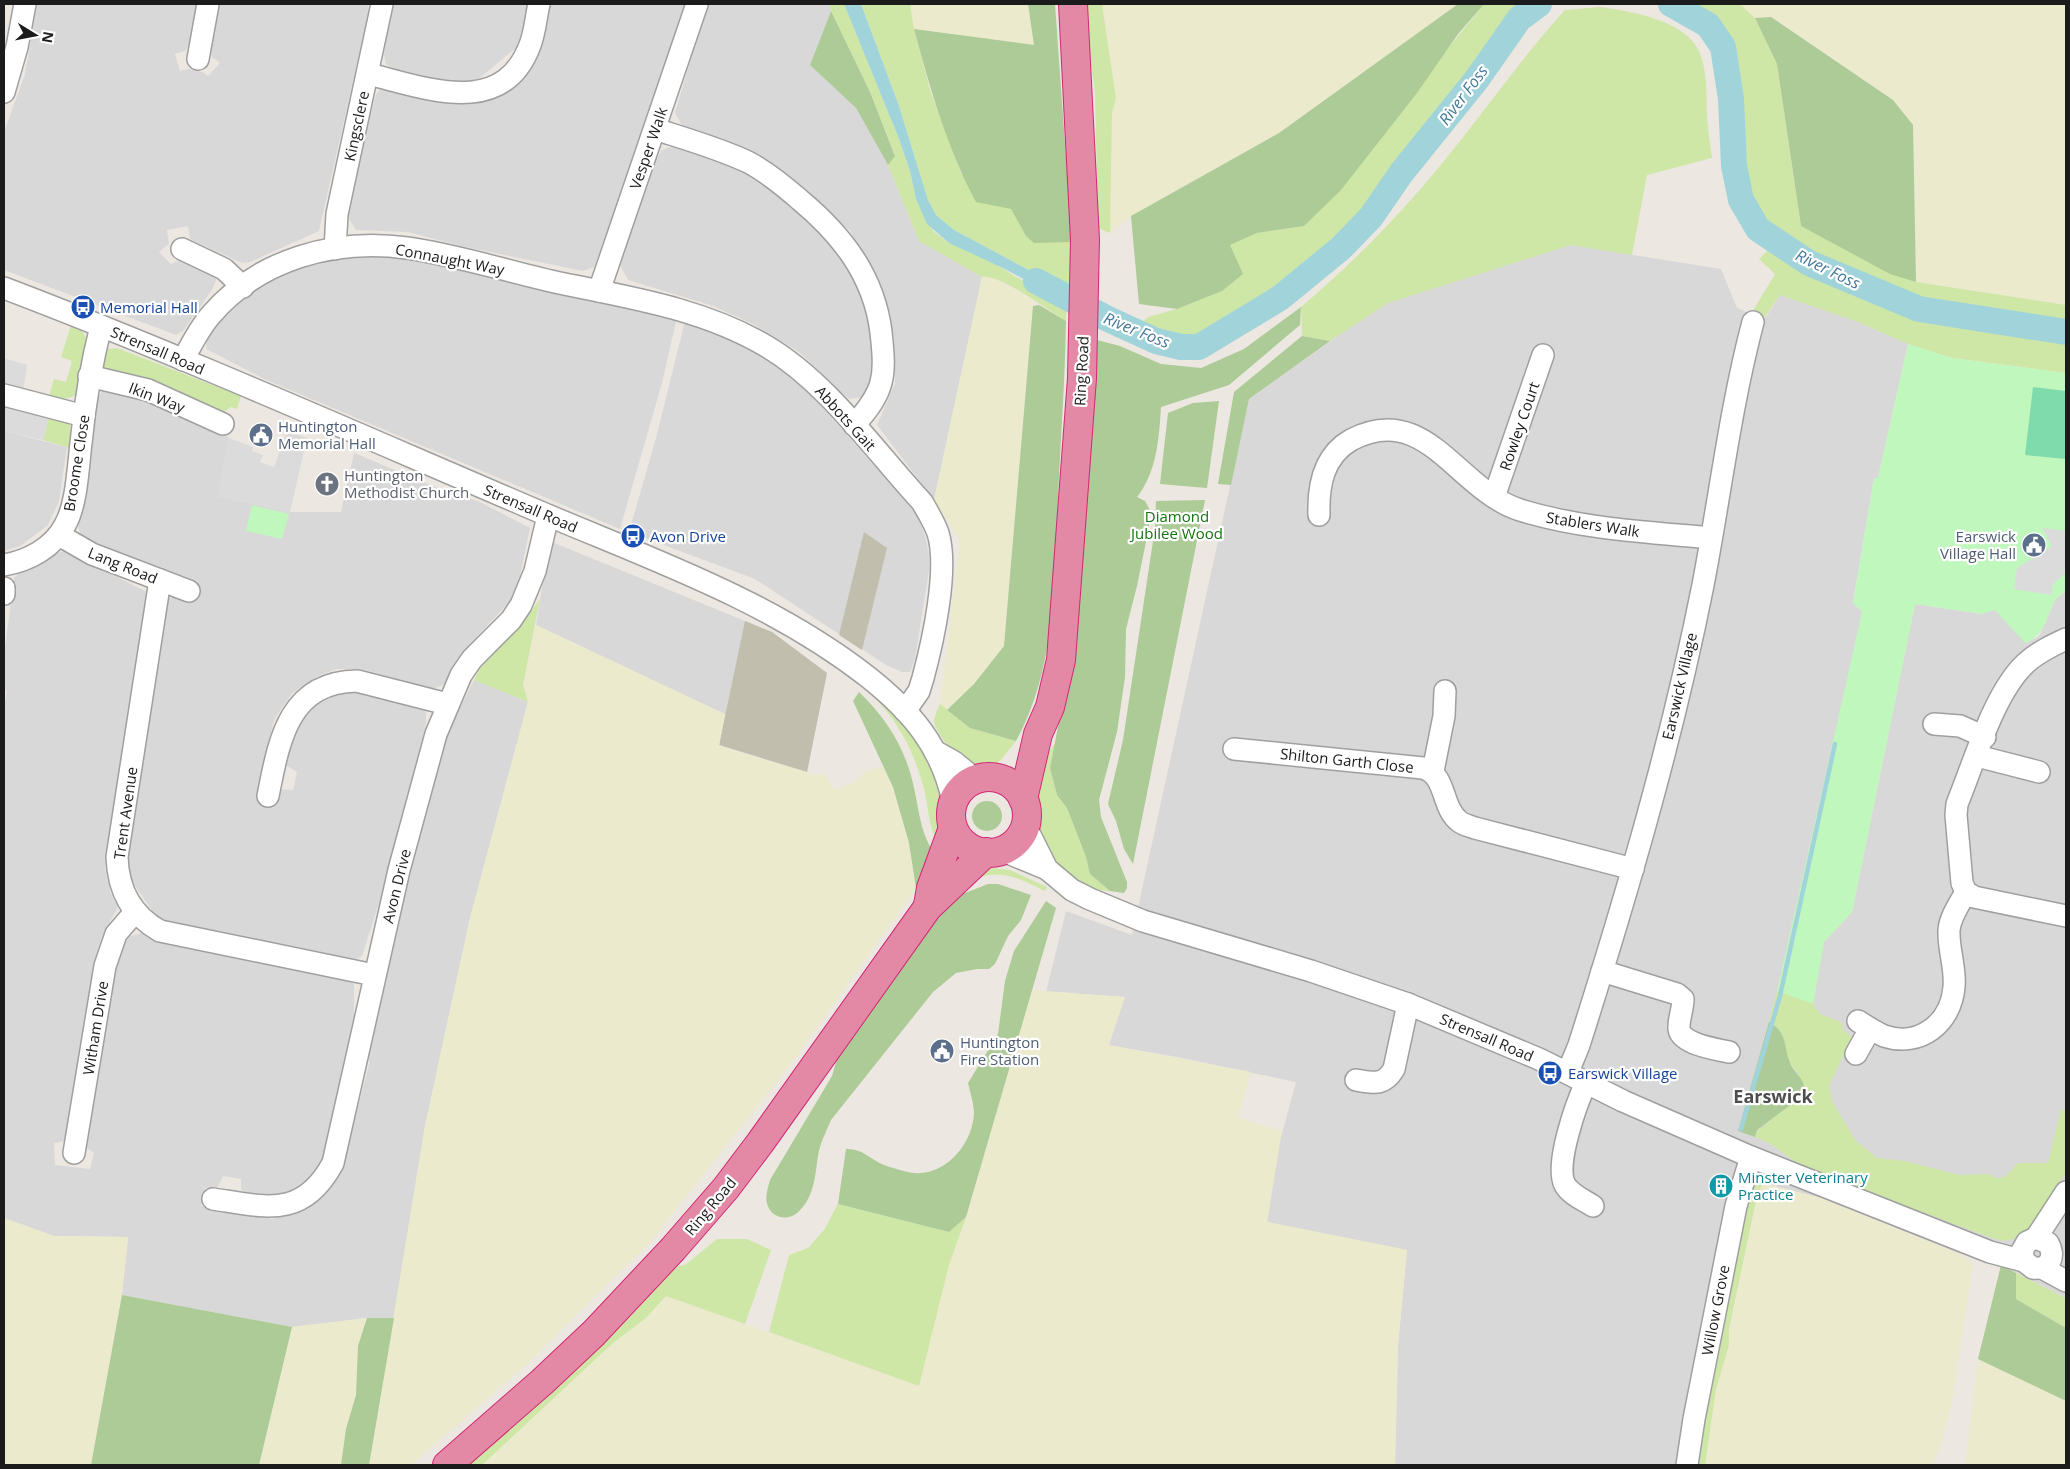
<svg xmlns="http://www.w3.org/2000/svg" width="2070" height="1469" viewBox="0 0 2070 1469" font-family="'Open Sans',sans-serif">
<style>
.residential{fill:#d9d8d8}
.construction{fill:#c1bead}
.farmland{fill:#eceacc}
.grass{fill:#cee7a7}
.forest{fill:#accb96}
.park{fill:#c0f7bd}
.pitch{fill:#7fdbac}
.parking{fill:#dbdbdb}
.water{fill:#a1d4da}
.lines{fill:none;stroke-linecap:round;stroke-linejoin:round}
.stream{stroke:#a1d4da;stroke-width:4.5}
.river{stroke:#a1d4da;stroke-width:26}
.minor-casing{stroke:#9f9f9f;stroke-width:24}
.highway-casing{stroke:#d12777;stroke-width:30}
.minor{stroke:#fff;stroke-width:21}
.highway{stroke:#e389a5;stroke-width:28}
.labels{text-anchor:middle;dominant-baseline:central;stroke-width:4.5;stroke-linejoin:round;paint-order:stroke}
.street-label{font-size:15px;fill:#1b1b1b;stroke:#fff}
.transit-label{font-size:15px;fill:#164399;stroke:#fff;text-anchor:start}
.service-label{font-size:15px;fill:#4e5e75;stroke:#fff;text-anchor:start}
.worship-label{font-size:15px;fill:#5b616d;stroke:#fff;text-anchor:start}
.park-label{font-size:15px;fill:#12750d;stroke:#fff}
.culture-label{font-size:15px;fill:#0d838f;stroke:#fff;text-anchor:start}
.water-label{font-size:16px;font-style:italic;fill:#457999;stroke:#fff}
.quarter-label{font-size:18px;font-weight:bold;fill:#4e4e4e;stroke:#fff}
</style>
<rect width="100%" height="100%" fill="#ede7e1"/>
<g class="residential">
<path d="M 37,4 L 198,4 L 190,45 L 185,51 L 175,54 L 180,71 L 188,69 L 203,72 L 208,76 L 220,63 L 212,57 L 208,49 L 218,4 L 368,4 L 369,11 L 319,231 L 250,262 L 242,263 L 190,239 L 188,226 L 167,230 L 169,244 L 159,252 L 171,264 L 184,258 L 217,277 L 213,288 L 201,306 L 183,331 L 176,335 L 4,270 L 4,132 L 25,74 Z"/>
<path d="M 389,4 L 527,4 L 528,7 L 517,47 L 476,81 L 456,83 L 391,68 L 386,64 L 384,55 Z"/>
<path d="M 555,4 L 689,4 L 594,267 L 583,271 L 461,246 L 408,232 L 356,230 L 346,214 L 359,151 L 376,95 L 381,88 L 464,104 L 484,100 L 548,7 Z"/>
<path d="M 707,4 L 830,4 L 831,11 L 810,65 L 856,108 L 888,165 L 919,241 L 982,277 L 934,500 L 877,425 L 895,384 L 894,338 L 879,283 L 850,231 L 791,177 L 754,156 L 683,127 L 675,113 Z"/>
<path d="M 674,146 L 734,164 L 766,185 L 809,220 L 839,253 L 856,281 L 867,307 L 874,373 L 872,386 L 863,397 L 849,399 L 799,352 L 753,324 L 713,306 L 628,280 L 620,265 L 654,163 L 662,150 Z"/>
<path d="M 1571,245 L 1721,269 L 1737,308 L 1758,317 L 1766,317 L 1780,295 L 1858,322 L 1908,344 L 1878,478 L 1874,478 L 1853,602 L 1862,611 L 1813,1004 L 1824,942 L 1852,912 L 1915,604 L 1982,614 L 1995,609 L 2026,643 L 2039,636 L 2056,598 L 2066,591 L 2066,1298 L 2001,1265 L 1953,1251 L 1821,1198 L 1763,1183 L 1755,1173 L 1697,1465 L 1395,1465 L 1398,1345 L 1407,1250 L 1267,1222 L 1278,1148 L 1296,1082 L 1177,1057 L 1108,1045 L 1124,997 L 1046,992 L 1066,911 L 1132,935 L 1249,399 L 1381,305 Z"/>
<path d="M 367,254 L 407,257 L 677,317 L 662,383 L 620,529 L 264,379 L 206,349 L 207,338 L 215,326 L 249,293 L 278,276 L 317,261 Z"/>
<path d="M 685,321 L 722,334 L 754,350 L 793,378 L 826,411 L 915,512 L 925,535 L 929,555 L 929,571 L 915,659 L 910,672 L 902,672 L 886,665 L 755,579 L 629,532 L 656,438 Z"/>
<path d="M 105,389 L 124,391 L 217,429 L 229,438 L 218,496 L 290,512 L 341,512 L 354,453 L 445,491 L 480,502 L 530,528 L 519,580 L 509,602 L 472,642 L 452,669 L 445,684 L 433,689 L 361,669 L 337,669 L 318,676 L 292,693 L 274,720 L 256,799 L 275,803 L 279,789 L 293,790 L 297,772 L 287,766 L 284,760 L 305,709 L 346,689 L 415,705 L 425,710 L 426,714 L 426,724 L 384,887 L 362,956 L 356,959 L 158,919 L 126,873 L 126,861 L 166,600 L 174,596 L 193,599 L 198,581 L 81,537 L 77,521 L 97,398 Z"/>
<path d="M 4,431 L 67,447 L 59,501 L 48,525 L 20,546 L 4,551 Z"/>
<path d="M 552,542 L 772,632 L 827,673 L 807,772 L 724,714 L 536,625 L 548,550 Z"/>
<path d="M 65,551 L 147,592 L 105,868 L 111,894 L 118,907 L 102,936 L 94,961 L 66,1141 L 54,1143 L 55,1165 L 90,1169 L 94,1153 L 85,1147 L 114,965 L 121,947 L 131,936 L 142,933 L 159,942 L 347,979 L 354,984 L 354,1025 L 328,1150 L 320,1168 L 308,1184 L 291,1192 L 270,1196 L 251,1195 L 241,1190 L 241,1179 L 223,1176 L 217,1188 L 205,1188 L 201,1206 L 272,1219 L 306,1206 L 342,1168 L 370,1061 L 368,1060 L 408,882 L 445,738 L 474,680 L 528,702 L 470,918 L 425,1126 L 394,1318 L 367,1318 L 292,1327 L 122,1295 L 128,1237 L 54,1236 L 4,1218 L 4,706 L 7,692 L 4,686 L 4,656 L 14,578 L 23,570 L 52,554 Z"/>
</g>
<g class="construction">
<path d="M 864,532 L 887,548 L 862,650 L 839,635 Z"/>
<path d="M 745,621 L 772,632 L 827,673 L 807,772 L 719,745 Z"/>
</g>
<g class="farmland">
<path d="M 910,4 L 1028,4 L 1035,46 L 914,29 Z"/>
<path d="M 1102,4 L 1458,4 L 1279,133 L 1131,216 L 1110,233 L 1112,112 L 1116,99 Z"/>
<path d="M 1740,4 L 2066,4 L 2066,305 L 1916,282 L 1913,125 L 1893,100 L 1772,17 L 1755,18 Z"/>
<path d="M 989,276 L 1032,299 L 1033,306 L 1004,646 L 974,684 L 947,710 L 940,704 L 960,541 L 934,500 L 982,277 Z"/>
<path d="M 536,625 L 725,714 L 719,746 L 819,776 L 822,771 L 835,790 L 856,781 L 866,771 L 883,766 L 893,787 L 909,843 L 916,888 L 796,1057 L 652,1240 L 526,1365 L 411,1465 L 369,1465 L 425,1126 L 470,918 L 528,702 L 523,685 Z"/>
<path d="M 1032,990 L 1125,997 L 1109,1045 L 1251,1072 L 1238,1118 L 1282,1131 L 1267,1222 L 1407,1250 L 1398,1345 L 1395,1465 L 482,1465 L 613,1343 L 646,1318 L 666,1296 L 919,1386 L 949,1265 L 966,1217 Z"/>
<path d="M 1763,1183 L 1821,1198 L 1953,1251 L 1973,1263 L 1953,1397 L 1940,1449 L 1932,1465 L 1705,1465 L 1716,1389 L 1729,1345 L 1729,1329 L 1757,1196 Z"/>
<path d="M 4,1218 L 54,1236 L 128,1237 L 122,1295 L 91,1465 L 4,1465 Z"/>
<path d="M 367,1318 L 358,1346 L 356,1395 L 346,1429 L 341,1465 L 259,1465 L 292,1327 Z"/>
<path d="M 1978,1359 L 2066,1401 L 2066,1465 L 1965,1465 Z"/>
</g>
<g class="grass">
<path d="M 830,4 L 844,4 L 899,139 L 910,171 L 916,199 L 933,231 L 949,243 L 985,257 L 1016,277 L 1067,303 L 1066,321 C 1048,311 1001,274 982,277 L 919,241 L 888,165 L 895,155 L 870,92 L 831,11 Z"/>
<path d="M 861,4 L 910,4 L 914,29 L 931,93 L 961,173 L 1011,208 L 1026,236 L 1072,242 L 1068,291 L 954,230 L 936,215 L 928,200 L 899,106 Z"/>
<path d="M 1083,4 L 1102,4 L 1116,99 L 1112,112 L 1110,233 L 1098,228 L 1095,93 Z"/>
<path d="M 1484,4 L 1529,4 L 1374,199 C 1333,242 1289,277 1240,311 C 1226,320 1211,334 1194,337 C 1175,341 1157,332 1139,325 L 1148,317 L 1177,309 L 1222,291 L 1229,245 L 1257,233 L 1304,226 Z"/>
<path d="M 1689,4 L 1740,4 L 1755,18 L 1777,64 L 1801,226 L 1916,282 L 2066,305 L 2066,323 L 1919,298 L 1802,250 L 1763,225 L 1750,202 L 1745,179 L 1733,49 L 1724,31 Z"/>
<path d="M 1600,7 C 1630,11 1685,20 1699,51 C 1708,72 1706,94 1707,116 C 1708,130 1710,144 1712,158 L 1647,175 L 1632,255 L 1571,245 L 1388,303 L 1330,341 L 1302,336 L 1301,307 C 1354,262 1401,214 1444,161 C 1485,111 1522,57 1565,10 Z"/>
<path d="M 1771,247 L 1795,263 L 1916,316 L 1985,330 L 2066,342 L 2066,373 L 1952,358 L 1908,344 L 1858,322 L 1780,295 L 1765,317 L 1751,314 L 1775,274 L 1759,259 Z"/>
<path d="M 71,325 L 81,330 L 89,342 L 81,390 C 71,401 62,399 49,396 L 54,379 L 66,382 L 72,361 L 61,357 Z"/>
<path d="M 117,348 L 241,396 L 237,409 L 231,407 L 223,412 L 212,411 L 104,371 C 101,362 101,356 107,349 Z"/>
<path d="M 50,413 L 70,422 L 70,448 L 43,440 Z"/>
<path d="M 540,599 L 523,685 L 528,702 L 474,680 L 479,669 L 520,626 Z"/>
<path d="M 866,684 L 904,724 L 930,761 L 939,787 L 944,825 L 935,838 C 929,823 928,809 925,793 C 914,749 897,718 864,687 Z"/>
<path d="M 940,704 L 970,728 L 1016,741 C 1009,749 997,768 986,771 C 970,774 936,736 934,722 C 934,716 938,709 940,704 Z"/>
<path d="M 1055,743 L 1050,768 L 1057,795 L 1067,808 L 1086,857 L 1090,874 L 1110,891 C 1103,890 1093,890 1086,888 C 1075,883 1065,871 1057,862 C 1023,823 1023,783 1055,743 Z"/>
<path d="M 1827,798 L 1852,912 L 1824,942 L 1813,1004 L 1820,1014 L 1841,1022 L 1843,1030 L 1852,1037 L 1829,1086 L 1833,1103 L 1856,1141 L 1877,1158 L 1905,1161 L 1959,1175 L 1989,1174 L 1995,1178 L 2005,1177 L 2018,1163 L 2048,1163 L 2061,1109 L 2066,1111 L 2066,1173 L 2057,1185 L 2044,1214 L 2025,1237 L 2003,1241 L 1989,1237 L 1804,1168 L 1769,1143 L 1755,1137 L 1757,1130 L 1767,1124 L 1799,1074 C 1796,1071 1792,1068 1791,1064 C 1781,1048 1791,1035 1769,1022 L 1777,991 L 1782,993 Z"/>
<path d="M 992,868 L 1010,870 L 1047,887 L 1045,891 C 1023,881 1003,868 978,878 L 983,870 Z"/>
<path d="M 1754,1172 L 1763,1183 L 1757,1196 L 1729,1329 L 1729,1345 L 1716,1389 L 1705,1465 L 1697,1465 L 1710,1374 Z"/>
<path d="M 838,1204 L 949,1232 L 966,1217 L 949,1265 L 919,1386 L 769,1332 L 789,1255 L 808,1248 L 824,1230 Z"/>
<path d="M 717,1239 L 747,1239 L 771,1250 L 745,1324 L 666,1296 L 646,1318 L 613,1343 L 482,1465 L 464,1465 L 672,1267 L 685,1265 Z"/>
<path d="M 2016,1273 L 2066,1298 L 2066,1328 L 2016,1299 Z"/>
</g>
<g class="forest">
<path d="M 1028,4 L 1055,4 L 1072,242 L 1034,243 L 1026,236 L 1011,209 L 976,202 C 947,148 930,88 914,29 L 1034,45 Z"/>
<path d="M 1458,4 L 1484,4 L 1458,34 L 1417,93 L 1341,190 L 1304,226 L 1257,233 L 1230,245 L 1243,274 L 1222,291 L 1177,309 L 1139,304 L 1131,216 L 1279,133 Z"/>
<path d="M 831,11 L 870,92 L 895,156 L 888,165 L 856,108 L 810,65 Z"/>
<path d="M 1771,17 L 1893,100 L 1913,125 L 1916,282 L 1890,274 L 1801,226 L 1777,64 L 1755,18 Z"/>
<path d="M 1039,305 L 1066,321 C 1065,380 1061,437 1058,496 C 1054,578 1057,667 1016,741 L 970,728 L 947,710 L 974,684 L 1004,646 L 1033,306 Z"/>
<path d="M 1301,307 L 1300,325 L 1229,385 L 1161,407 C 1159,438 1157,472 1137,497 L 1145,501 L 1150,510 L 1149,527 L 1137,586 L 1126,629 L 1125,677 L 1117,732 L 1099,800 L 1101,817 L 1127,882 L 1127,888 L 1124,893 L 1110,891 L 1090,874 L 1086,857 L 1067,808 L 1057,795 L 1050,768 L 1072,655 L 1097,340 L 1120,346 L 1161,364 L 1201,368 L 1244,349 Z"/>
<path d="M 1302,336 L 1330,341 L 1249,399 L 1231,485 L 1218,484 L 1234,392 Z"/>
<path d="M 1219,401 L 1207,488 L 1160,484 L 1168,413 L 1193,403 Z"/>
<path d="M 1205,500 L 1133,864 L 1124,849 L 1116,821 L 1108,804 L 1123,740 L 1155,528 L 1156,501 Z"/>
<path d="M 859,692 C 887,719 906,749 914,788 C 919,810 920,830 932,850 L 925,878 L 916,888 L 909,843 L 893,787 L 853,701 Z"/>
<circle cx="987" cy="816" r="15"/>
<path d="M 988,884 L 998,884 L 1031,895 L 1021,920 L 1008,936 L 995,964 L 989,969 L 977,969 L 956,973 L 933,992 L 831,1120 C 826,1132 820,1143 818,1156 C 815,1176 814,1199 797,1213 C 788,1221 772,1218 768,1206 C 764,1198 768,1188 770,1180 L 832,1076 L 839,1052 L 938,916 L 959,893 L 965,893 Z"/>
<path d="M 1046,901 L 1056,908 L 966,1217 L 949,1232 L 838,1204 L 846,1149 C 862,1148 870,1159 884,1165 C 893,1168 905,1172 914,1173 C 946,1176 973,1143 974,1113 C 974,1104 970,1092 968,1083 L 998,1034 L 1005,981 L 1014,951 Z"/>
<path d="M 1769,1022 C 1788,1033 1783,1045 1790,1063 C 1795,1076 1805,1076 1805,1094 L 1757,1130 L 1755,1137 L 1738,1131 Z"/>
<path d="M 2001,1265 L 2016,1273 L 2016,1299 L 2066,1328 L 2066,1401 L 1978,1359 Z"/>
<path d="M 122,1295 L 292,1327 L 259,1465 L 91,1465 Z"/>
<path d="M 367,1318 L 394,1318 L 369,1465 L 341,1465 L 346,1429 L 356,1395 L 358,1346 Z"/>
</g>
<g class="park">
<path d="M 1908,344 L 1952,358 L 2066,373 L 2066,591 C 2042,605 2055,630 2025,643 L 1995,610 L 1982,614 L 1915,604 L 1852,912 L 1824,942 L 1813,1004 L 1777,991 L 1862,612 L 1853,603 L 1874,478 L 1878,478 Z"/>
<path d="M 252,505 L 289,514 L 282,539 L 246,531 Z"/>
</g>
<path class="pitch" d="M 2033,387 L 2066,391 L 2066,459 L 2025,455 Z"/>
<g class="parking">
<path d="M 4,358 L 27,365 L 22,400 L 4,395 Z"/>
<path d="M 4,402 L 50,413 L 43,440 L 4,431 Z"/>
<path d="M 287,431 L 307,438 L 290,512 L 218,496 L 229,438 L 253,447 L 252,451 L 263,455 L 260,462 L 274,467 Z"/>
<path d="M 2042,528 L 2066,531 L 2066,572 L 2053,584 L 2051,595 L 2014,589 L 2017,568 L 2052,546 Z"/>
</g>
<path class="water" d="M 844,4 L 861,4 L 899,106 L 928,200 L 936,215 L 954,230 L 1068,291 L 1067,303 L 1005,269 L 949,243 L 927,224 L 916,199 L 910,171 L 899,139 Z"/>
<g class="lines">
<g class="stream">
<path d="M 1918,315 L 1919,309"/>
<path d="M 1741,1129 L 1780,996 L 1835,744"/>
</g>
<g class="river">
<path d="M 1671,4 L 1708,25 L 1723,47 L 1731,99 L 1734,166 L 1741,200 L 1758,229 L 1809,263 L 1919,309 L 2066,332"/>
<path d="M 1036,281 L 1108,319 L 1156,341 L 1181,347 L 1199,347 L 1280,298 L 1341,248 L 1371,217 L 1402,172 L 1477,79 L 1519,19 L 1539,4"/>
</g>
<defs>
<g id="minor">
<path d="M 198,59 L 208,4"/>
<path d="M 368,74 C 424,87 502,120 530,45 C 535,32 536,17 539,4"/>
<path d="M 4,92 L 17,47 L 25,4"/>
<path d="M 655,129 C 686,139 718,148 748,162 C 767,172 784,186 800,200 C 842,235 874,276 881,332 C 886,377 885,391 854,425"/>
<path d="M 182,249 L 224,269 L 243,287"/>
<path d="M 335,249 L 337,214 L 382,4"/>
<path d="M 4,288 C 180,355 353,432 526,506 C 642,556 767,598 868,677 C 911,711 942,747 953,802"/>
<path d="M 599,291 L 697,4"/>
<path d="M 183,360 C 191,345 199,329 210,316 C 258,259 335,238 407,248 C 457,255 506,271 555,282 C 626,297 702,308 766,346 C 827,382 874,450 922,502 C 928,512 934,522 938,533 C 949,569 933,641 923,678 L 919,691 L 905,711"/>
<path d="M 89,376 L 148,390 L 223,424"/>
<path d="M 4,395 L 84,416"/>
<path d="M 1494,497 L 1543,355"/>
<path d="M 1319,515 C 1318,486 1323,456 1351,440 C 1426,400 1457,490 1520,510 C 1582,529 1647,532 1711,538"/>
<path d="M 59,535 L 92,554 L 189,591"/>
<path d="M 4,565 C 28,561 53,548 65,525 C 77,504 78,467 81,443 C 85,403 91,365 101,326"/>
<path d="M 160,580 L 117,857 C 118,889 131,915 160,931 L 374,975"/>
<path d="M 4,588 L 4,594"/>
<path d="M 2066,639 C 2053,645 2038,652 2026,663 C 1994,692 1974,763 1957,804 L 1956,815 L 1962,883 L 1966,892 L 1974,897 L 2066,916"/>
<path d="M 1934,724 L 1960,726 L 1985,737"/>
<path d="M 1234,749 L 1423,768 C 1448,776 1440,807 1460,822 C 1464,825 1470,826 1475,828 L 1633,869"/>
<path d="M 938,753 L 954,762 L 975,779"/>
<path d="M 1977,756 L 2039,772"/>
<path d="M 1433,771 L 1444,716 L 1445,691"/>
<path d="M 268,796 C 279,741 288,682 357,681 L 447,704"/>
<path d="M 1025,825 L 1047,869 L 1072,890 L 1090,899 L 1143,921 L 1311,971 L 1408,1004 L 1539,1059 L 1623,1101 L 1751,1157 L 1990,1252 L 2024,1261 L 2033,1268 C 2050,1270 2056,1256 2048,1243 L 2036,1238 L 2027,1242 L 2022,1251 L 2024,1261"/>
<path d="M 1001,850 L 1047,869"/>
<path d="M 1602,971 L 1677,994 L 1683,999 C 1683,1009 1679,1017 1679,1027 C 1678,1044 1716,1049 1729,1052"/>
<path d="M 1858,1021 C 1866,1026 1875,1032 1884,1036 C 1920,1048 1951,1023 1954,987 C 1956,968 1948,949 1949,930 C 1950,917 1960,903 1966,892"/>
<path d="M 1856,1054 L 1870,1029"/>
<path d="M 1568,1072 L 1579,1045 C 1627,894 1672,741 1703,585 C 1720,497 1730,409 1753,322"/>
<path d="M 1356,1080 C 1374,1083 1384,1086 1394,1069 L 1408,1004"/>
<path d="M 1586,1083 C 1577,1102 1554,1165 1565,1185 C 1571,1195 1584,1200 1593,1206"/>
<path d="M 74,1153 L 105,966 L 116,934 L 135,912"/>
<path d="M 213,1199 C 266,1207 303,1219 333,1163 L 399,870 L 436,734 L 461,675 L 472,659 L 511,620 L 521,605 L 535,571 L 548,516"/>
<path d="M 2036,1238 L 2066,1192"/>
<path d="M 2042,1268 L 2066,1281"/>
<path d="M 1687,1465 L 1694,1419 L 1736,1206 L 1751,1157"/>
</g>
<g id="highway">
<circle cx="989" cy="815" r="38"/>
<path d="M 1023,799 L 1038,734 L 1050,707 L 1061,660 L 1082,378 L 1085,240 L 1073,4"/>
<path d="M 928,905 L 931,888 L 953,828"/>
<path d="M 447,1465 L 542,1382 L 594,1333 L 673,1249 L 726,1188 L 760,1143 L 928,907 L 986,852"/>
</g>
</defs>
<use href="#minor" class="minor-casing"/>
<use href="#highway" class="highway-casing"/>
<use href="#minor" class="minor"/>
<use href="#highway" class="highway"/>
</g>
<defs>
<symbol id="bus-disc" viewBox="-11 -11 22 22"><circle r="9.5" fill="#1a4fb4" stroke="#fff"/><path d="M-5-6H5V4H4V6H2V4H-2V6H-4V4H-5ZM-3.5-4V0h7V-4ZM-3.5 1.2v1.5H-2V1.2ZM2 1.2v1.5H3.5V1.2Z" fill="#fff"/></symbol>
<symbol id="civic-disc" viewBox="-11 -11 22 22"><circle r="9.5" fill="#5c6f8a" stroke="#fff"/><path d="M-.6-6.5H3V-4.5H.6V-3L4-1V1h2V6H-6V1h2V-1L-.6-3ZM-1.2 2.5V6h2.4V2.5Z" fill="#fff"/></symbol>
<symbol id="church-disc" viewBox="-11 -11 22 22"><circle r="9.5" fill="#6b7280" stroke="#fff"/><path d="M-1.2-6h2.4v3.5h3.3v2.4h-3.3V6h-2.4V-.1h-3.3v-2.4h3.3Z" fill="#fff"/></symbol>
<symbol id="building-disc" viewBox="-11 -11 22 22"><circle r="9.5" fill="#0f9aa8" stroke="#fff"/><path d="M-4-6H4V6H1V3H-1V6H-4ZM-2.5-4.3h1.7v1.8h-1.7ZM.8-4.3h1.7v1.8H.8ZM-2.5-1h1.7V.8h-1.7ZM.8-1h1.7V.8H.8Z" fill="#fff"/></symbol>
</defs>
<g fill-rule="evenodd">
<use href="#bus-disc" x="69" y="293" width="28" height="28"/>
<use href="#civic-disc" x="247" y="421" width="28" height="28"/>
<use href="#church-disc" x="313" y="470" width="28" height="28"/>
<use href="#bus-disc" x="619" y="522" width="28" height="28"/>
<use href="#civic-disc" x="2020" y="531" width="28" height="28"/>
<use href="#civic-disc" x="928" y="1037" width="28" height="28"/>
<use href="#bus-disc" x="1536" y="1059" width="28" height="28"/>
<use href="#building-disc" x="1707" y="1172" width="28" height="28"/>
</g>
<g class="labels">
<g class="street-label">
<text transform="translate(356 126) rotate(-78)">Kingsclere</text>
<text transform="translate(648 148) rotate(-71)">Vesper Walk</text>
<text transform="translate(450 259) rotate(11)">Connaught Way</text>
<text transform="translate(158 350) rotate(23)">Strensall Road</text>
<text transform="translate(1081 371) rotate(-87)">Ring Road</text>
<text transform="translate(157 397) rotate(21)">Ikin Way</text>
<text transform="translate(846 418) rotate(48)">Abbots Gait</text>
<text transform="translate(1519 426) rotate(-71)">Rowley Court</text>
<text transform="translate(76 463) rotate(-81)">Broome Close</text>
<text transform="translate(531 508) rotate(23)">Strensall Road</text>
<text transform="translate(1593 524) rotate(9)">Stablers Walk</text>
<text transform="translate(123 565) rotate(22)">Lang Road</text>
<text transform="translate(1679 686) rotate(-77)">Earswick Village</text>
<text transform="translate(1347 760) rotate(6)">Shilton Garth Close</text>
<text transform="translate(125 813) rotate(-82)">Trent Avenue</text>
<text transform="translate(396 886) rotate(-76)">Avon Drive</text>
<text transform="translate(95 1028) rotate(-81)">Witham Drive</text>
<text transform="translate(1487 1037) rotate(23)">Strensall Road</text>
<text transform="translate(710 1206) rotate(-50)">Ring Road</text>
<text transform="translate(1715 1310) rotate(-79)">Willow Grove</text>
</g>
<g class="transit-label">
<text x="100" y="307">Memorial Hall</text>
<text x="650" y="536">Avon Drive</text>
<text x="1568" y="1073">Earswick Village</text>
</g>
<g class="service-label">
<text x="278" y="426">Huntington<tspan x="278" dy="17">Memorial Hall</tspan></text>
<text x="2016" y="536" text-anchor="end">Earswick<tspan x="2016" dy="17">Village Hall</tspan></text>
<text x="960" y="1042">Huntington<tspan x="960" dy="17">Fire Station</tspan></text>
</g>
<g class="worship-label">
<text x="344" y="475">Huntington<tspan x="344" dy="17">Methodist Church</tspan></text>
</g>
<g class="park-label">
<text x="1177" y="516">Diamond<tspan x="1177" dy="17">Jubilee Wood</tspan></text>
</g>
<g class="culture-label">
<text x="1738" y="1177">Minster Veterinary<tspan x="1738" dy="17">Practice</tspan></text>
</g>
<g class="water-label">
<text transform="translate(1463 95) rotate(-53)">River Foss</text>
<text transform="translate(1828 269) rotate(26)">River Foss</text>
<text transform="translate(1137 330) rotate(22)">River Foss</text>
</g>
<g class="quarter-label">
<text x="1773" y="1096">Earswick</text>
</g>
</g>
<rect width="2070" height="1469" fill="none" stroke="#1b1b1b" stroke-width="10"/>
<g transform="translate(35 35) rotate(100)" stroke="#ffffff" stroke-width="4" paint-order="stroke">
<path d="M0-4L9 19L0 12L-9 19Z" fill="#1b1b1b"/>
<text y="-8" font-size="14" font-weight="bold" text-anchor="middle" fill="#1b1b1b">N</text>
</g>
</svg>
